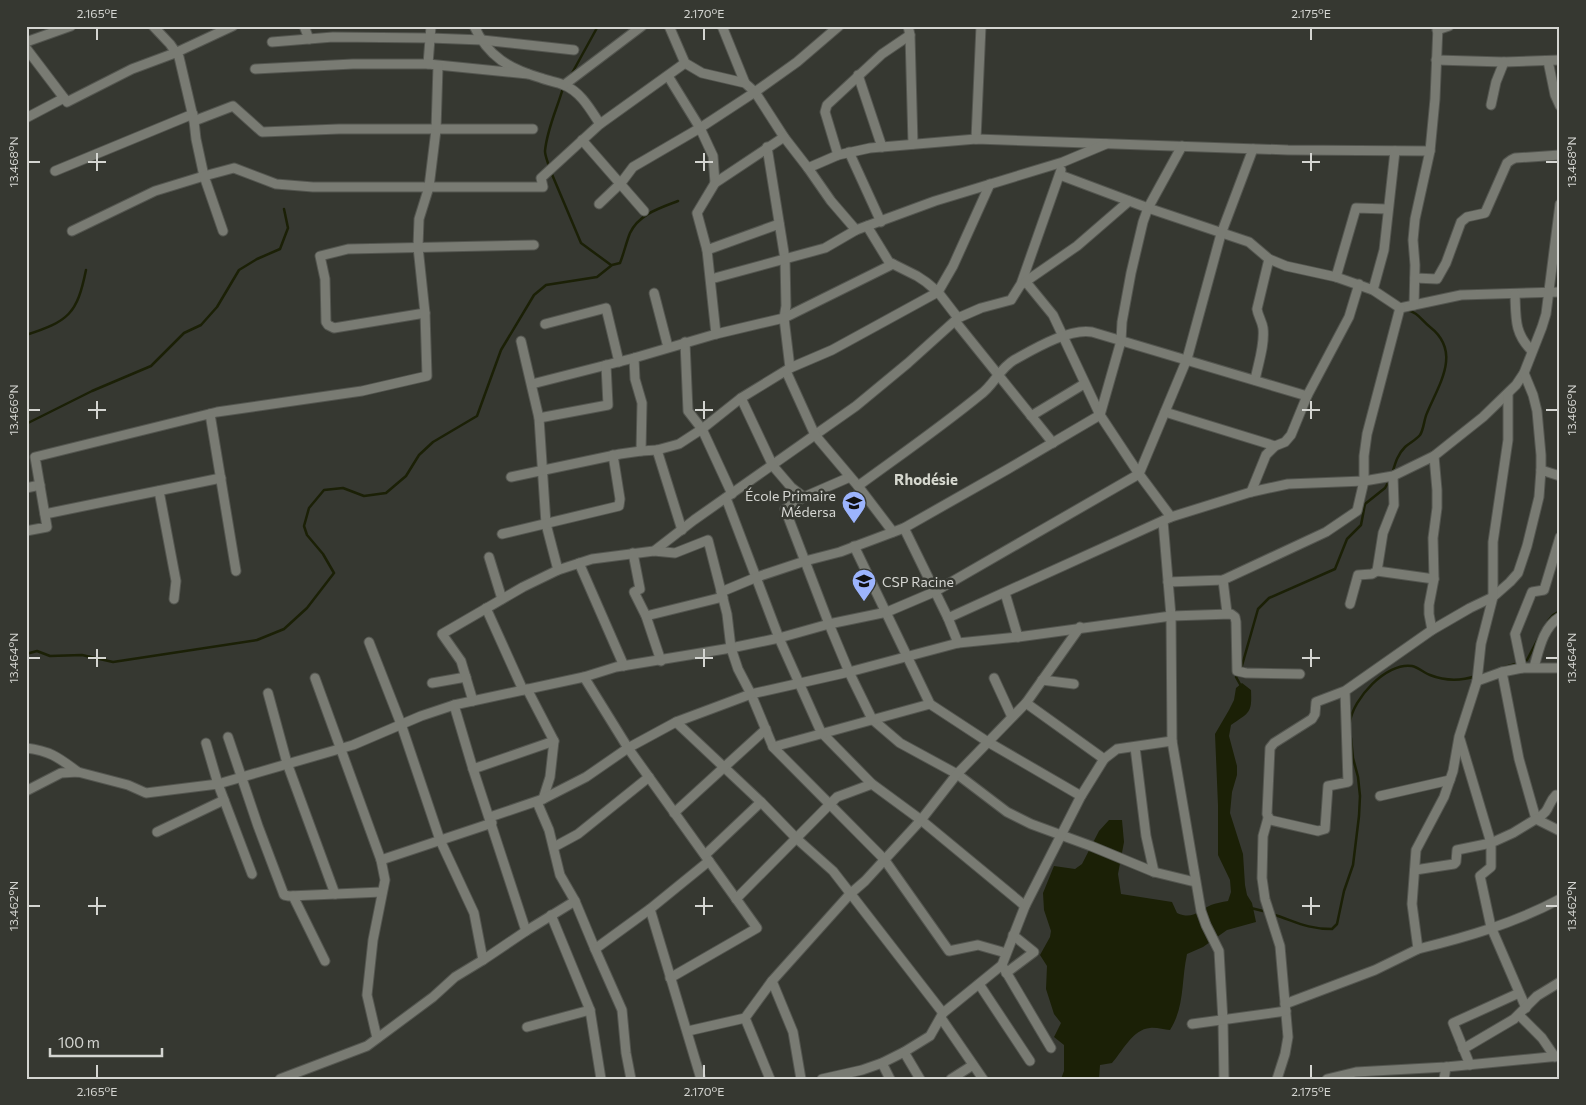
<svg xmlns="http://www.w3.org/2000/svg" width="1586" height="1105" viewBox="0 0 1586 1105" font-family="Commissioner,sans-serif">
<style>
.water{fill:#1b2006}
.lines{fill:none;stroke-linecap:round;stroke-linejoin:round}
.stream{stroke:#1b2006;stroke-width:2.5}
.minor-casing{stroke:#545650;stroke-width:11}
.minor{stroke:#797b73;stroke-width:9}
.ticks{fill:none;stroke:#d4d5d1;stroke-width:2}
.labels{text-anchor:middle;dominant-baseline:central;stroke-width:5;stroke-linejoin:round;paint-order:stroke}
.poi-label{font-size:14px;fill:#d4d5d1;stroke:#363831;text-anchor:end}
.neighbourhood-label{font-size:15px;font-weight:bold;fill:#d6d8cf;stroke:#363831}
.neatline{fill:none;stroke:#d4d5d1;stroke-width:2}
.ticks-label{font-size:12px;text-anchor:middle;fill:#d4d5d1}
</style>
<rect width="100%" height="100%" fill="#363831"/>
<path class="water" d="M 1242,683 L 1251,690 C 1252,713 1250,712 1231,725 L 1229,736 L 1237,766 L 1237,775 L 1232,792 L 1230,813 L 1243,854 L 1245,885 L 1247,895 L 1252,903 L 1256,922 L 1227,930 L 1203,947 L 1187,954 C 1181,982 1185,1006 1170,1030 C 1164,1030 1156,1027 1150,1028 C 1133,1029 1122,1052 1112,1063 L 1100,1065 L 1099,1079 L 1061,1079 L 1064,1071 L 1064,1045 L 1054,1037 L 1061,1023 L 1054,1014 L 1046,989 L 1047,966 L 1040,955 L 1050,937 L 1051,931 L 1044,910 L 1043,893 L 1054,866 L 1075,869 L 1082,864 L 1099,831 L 1109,820 L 1122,820 L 1124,842 L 1118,874 L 1121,894 L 1172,902 L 1177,913 C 1193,920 1198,911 1211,905 C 1216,903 1222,902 1228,901 L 1231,892 L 1230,880 L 1218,855 L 1218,805 L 1215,734 L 1229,710 L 1234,700 L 1236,688 Z"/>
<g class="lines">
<g class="stream">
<path d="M 571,75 L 598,26"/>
<path d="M 549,167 C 548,162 545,156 545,151 C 547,129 557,109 563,88"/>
<path d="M 551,172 L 581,243 L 611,265"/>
<path d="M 26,335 C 69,321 77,314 86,270"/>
<path d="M 26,424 L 92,391 L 151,366 L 184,333 L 201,325 L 217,307 L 239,270 L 257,259 L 280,249 L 288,228 L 284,209"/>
<path d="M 1392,474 C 1395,464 1397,455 1405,447 C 1409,443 1416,440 1420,435 C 1424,429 1424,419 1427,413 C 1439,384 1462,352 1430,327 C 1421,320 1418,312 1406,310"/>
<path d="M 1548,621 L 1553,615 L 1560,611"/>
<path d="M 26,654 L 37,651 L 50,656 L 82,655 L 113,662 L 257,640 L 284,629 L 307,608 L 334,573 L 323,554 L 307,535 L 304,526 L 309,508 L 324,490 L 343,488 L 364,496 L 386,493 L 406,476 L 419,455 L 433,442 L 477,416 L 501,350 L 534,295 L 546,285 L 597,277 L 612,265 L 620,263 C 624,253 626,243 630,233 C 639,214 660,208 678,201"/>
<path d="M 1524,661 L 1527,660 L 1539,637"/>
<path d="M 1505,667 L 1519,663"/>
<path d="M 1241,669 L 1258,609 L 1269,598 L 1335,569 L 1347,539 L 1361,525 L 1365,504 L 1385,488 L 1390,479"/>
<path d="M 1238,673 L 1236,677 L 1241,686"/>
<path d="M 1350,722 C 1353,699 1386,662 1412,666 C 1418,667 1424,673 1430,675 C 1445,681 1461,681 1476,676"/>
<path d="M 1251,908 L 1267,912"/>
<path d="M 1272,914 C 1295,921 1306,929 1332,929 L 1337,924 L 1344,891 L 1353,865 L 1359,816 L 1360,796 L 1358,777 L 1353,758 L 1351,738"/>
</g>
<defs>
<g id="minor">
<path d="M 304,26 L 309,39"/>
<path d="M 474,26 C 488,57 510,69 541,78 C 549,81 557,82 564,85 C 581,92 590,109 600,124"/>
<path d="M 669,26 L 685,63 L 702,73 L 745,83 L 755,92 L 784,137 L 808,168 L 831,201 L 856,230"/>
<path d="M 722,26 L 745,83"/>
<path d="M 908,26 L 910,35 L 913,144"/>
<path d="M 1437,30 L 1449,26"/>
<path d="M 26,42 L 71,26"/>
<path d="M 272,42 L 333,37 L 430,38 L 482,40 L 574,50"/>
<path d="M 26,48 L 67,102 L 132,69 L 175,53 L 233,26"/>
<path d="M 1436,60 L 1504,62 L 1560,60"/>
<path d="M 1548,61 L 1555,95 L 1560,106"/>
<path d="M 428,64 L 431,26"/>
<path d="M 255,69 L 353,64 L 428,64 L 528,74"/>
<path d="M 858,75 L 882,147"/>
<path d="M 668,76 L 700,128 L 713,156 L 715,183"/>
<path d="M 564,85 L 642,26"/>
<path d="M 1491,105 L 1496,82 L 1504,62"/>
<path d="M 26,118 L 64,98"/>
<path d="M 194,121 L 233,106 L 262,132 L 339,129 L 533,129"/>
<path d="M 976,139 L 981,26"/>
<path d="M 582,140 L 644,211"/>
<path d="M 767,147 L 785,259 L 786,306 L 784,318 L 790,368"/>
<path d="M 849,152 L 881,222"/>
<path d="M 838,155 L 825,112 L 827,105 L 882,54 L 910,35"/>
<path d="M 808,168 L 838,155 L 870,148 L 976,139 L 1288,150 L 1430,151"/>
<path d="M 55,171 L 193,114"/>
<path d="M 1060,175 L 1148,208 L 1249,242 L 1269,259 L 1286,266 L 1336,277 L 1373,290 L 1400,308 L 1461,295 L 1560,292"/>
<path d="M 599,204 L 621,183 L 633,167 L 700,128 L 755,92 L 797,62 L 839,26"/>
<path d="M 867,226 L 889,262 L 917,276 L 926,282 L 938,292 L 958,318 L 981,308 L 1011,300 L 1021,284 L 1061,170"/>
<path d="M 72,231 L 155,191 L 204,176 L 196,139 L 194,121 L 179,57 L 170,44 L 153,26"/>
<path d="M 223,231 L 204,176 L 234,168 L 276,184 L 313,187 L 543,187 L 541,178 L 600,124 L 685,63"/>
<path d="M 707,250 L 779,224"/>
<path d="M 1336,277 L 1356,208 L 1387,209"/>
<path d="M 1415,278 L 1437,279 L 1446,263 L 1461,222 L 1467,217 L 1485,213 L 1507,163 L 1511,160 L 1515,158 L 1560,155"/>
<path d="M 711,279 L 825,248 L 856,230 L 935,201 L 1063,162 L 1106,144"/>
<path d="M 1026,282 L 1053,315 L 1100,415 L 1139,474 L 1171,517"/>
<path d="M 1022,284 L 1077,246 L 1129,201"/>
<path d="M 1373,290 L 1384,250 L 1395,151"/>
<path d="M 654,293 L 668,347"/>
<path d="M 1515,294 C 1516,318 1514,333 1532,351"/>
<path d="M 1414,305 L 1415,265 L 1413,240 L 1415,219 L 1430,151 L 1435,99 L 1438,26"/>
<path d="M 425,313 L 334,328 L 328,325 L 326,322 L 325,279 L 320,256 L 348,249 L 534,245"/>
<path d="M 955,321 L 1053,443"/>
<path d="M 545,324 L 606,308 L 619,362"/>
<path d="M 716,334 L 707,250 L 697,213 L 715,183 L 784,137"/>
<path d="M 521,341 L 539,418 L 546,524 L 558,570 L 592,559 L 654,551 L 694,520 L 856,406 L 908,363 L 958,318"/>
<path d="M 685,342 L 688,411 L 702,429 L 732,494"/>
<path d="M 634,358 L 635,379 L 642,403 L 641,451"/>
<path d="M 786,371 L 815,435 L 858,486 L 893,532"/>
<path d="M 1255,380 C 1258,364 1265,345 1263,328 C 1262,321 1258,316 1257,309 L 1269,259"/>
<path d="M 532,384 L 634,358 L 716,334 L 784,318 L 893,264"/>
<path d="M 741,398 L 773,466 L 791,487 L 804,497"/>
<path d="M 1165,412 L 1275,446"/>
<path d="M 210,414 L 236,571"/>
<path d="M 1031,416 L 1084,384"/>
<path d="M 539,418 L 608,405 L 606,365"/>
<path d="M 657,450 L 682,530"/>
<path d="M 1541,470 L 1560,476"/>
<path d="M 511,477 L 620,454 L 641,451 L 657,450 L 679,444 L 702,429 L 741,398 L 790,368 L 832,350 L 938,292 L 953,266 L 990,184"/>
<path d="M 850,477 L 804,497 L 785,509 L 829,624 L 849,672 L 872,719 L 900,743 L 957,774 L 1007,812 L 1031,824 L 1091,846 L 1154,872 L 1195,882"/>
<path d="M 858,486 C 899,456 941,427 980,395 C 994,385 999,369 1014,360 C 1034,349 1069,328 1092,332 L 1307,396"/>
<path d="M 26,488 L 40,485"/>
<path d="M 159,491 L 176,581 L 174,599"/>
<path d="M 1251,492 L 1266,455 L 1275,446 L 1285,442 L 1291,435 L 1307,396 L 1349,317 L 1359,284"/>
<path d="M 726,498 L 779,638 L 821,732 L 872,784 L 921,820 L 1025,906"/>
<path d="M 45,514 L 221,478"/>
<path d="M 1163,521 L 1171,616 L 1172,741 L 1201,911 L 1206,925 L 1219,951 L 1223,1021 L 1224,1079"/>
<path d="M 904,528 L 948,618 L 958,643"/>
<path d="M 26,531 L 47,527 L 35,457 L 217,412 L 362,391 L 427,376 L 425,313 L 418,247 L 419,219 L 429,187 L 436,130 L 438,66"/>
<path d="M 502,534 L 619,506 L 620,499 L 613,455"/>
<path d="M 854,546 L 930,704 L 988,742 L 1081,796"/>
<path d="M 633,553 L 640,589 L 634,592 L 646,616 L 661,661"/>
<path d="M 489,557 L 502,599"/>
<path d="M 579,563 L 624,666"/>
<path d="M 1377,571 L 1434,579"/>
<path d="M 1223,580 L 1227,613"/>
<path d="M 1168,582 L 1223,580 L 1326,532 L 1357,511 L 1364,481 L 1364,456 L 1367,434 L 1400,308"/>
<path d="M 721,592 L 757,577 L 805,561 L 840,552 L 904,528 L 1008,469 L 1100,415 L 1121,341 L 1122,322 L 1131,273 L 1143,222 L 1148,208 L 1182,146"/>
<path d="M 1005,593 L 1018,637 L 1171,616 L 1231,614 L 1235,617 L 1236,622 L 1237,671 L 1246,673 L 1300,674"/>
<path d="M 1350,604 L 1358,575 L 1372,574 L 1377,571 L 1383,533 L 1394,505 L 1393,476"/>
<path d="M 486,608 L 523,690"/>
<path d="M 646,616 L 723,597"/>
<path d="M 948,618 L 1171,517 L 1251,492 L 1288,484 L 1364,481 L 1393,476 L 1434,456 L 1483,417 L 1516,385 L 1524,373 L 1542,327 L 1546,314 L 1560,204"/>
<path d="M 1432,630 L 1429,614 L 1429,605 L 1434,579 L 1433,538 L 1437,508 L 1437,490 L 1434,456"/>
<path d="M 369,642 L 401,724 L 440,840 L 474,913 L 483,960"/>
<path d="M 1534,667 C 1539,650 1543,627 1560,617"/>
<path d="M 1522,668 L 1515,634 L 1532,592 L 1544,590 L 1560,537"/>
<path d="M 1502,672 L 1522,668 L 1560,668"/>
<path d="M 584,677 L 628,748 L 757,928 L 670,978"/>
<path d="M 315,678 L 381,860 L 385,880 L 373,940 L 367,995 L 377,1038"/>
<path d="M 994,678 L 1012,717"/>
<path d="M 1042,680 L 1074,684"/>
<path d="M 1477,681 L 1502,672 L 1519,759 L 1536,819 L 1513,833 L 1491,843 L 1491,867 L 1480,876 L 1491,927 L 1526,1008"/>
<path d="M 432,683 L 466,677"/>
<path d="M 527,689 L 554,741 L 550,777 L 543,799"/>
<path d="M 1345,691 L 1348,782 L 1328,786 L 1325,829 L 1318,831 L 1270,820 L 1267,814 L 1270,748 L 1274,743 L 1312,719 L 1315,714 L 1316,702 L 1345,691 L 1432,630 L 1470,608 L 1493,597 L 1510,582 L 1518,573 L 1527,546 L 1539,497 L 1541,470 L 1541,455 L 1537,411 L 1533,395 L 1524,373"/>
<path d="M 268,693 L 287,763 L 335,894"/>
<path d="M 473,701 L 461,661 L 442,634 L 523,587 L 558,570"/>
<path d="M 1026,703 L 1104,759"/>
<path d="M 930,704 L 773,747 L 751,694 L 849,672 L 958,643 L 1018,637"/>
<path d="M 454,705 L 473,769 L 526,931"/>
<path d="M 676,722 L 761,802 L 797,839 L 833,871 L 943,1013"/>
<path d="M 228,737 L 258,826 L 284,895 L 289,896 L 382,892"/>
<path d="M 206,743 L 218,784 L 252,874"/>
<path d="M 773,747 L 884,859 L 949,951 L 978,945 L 1006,953"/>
<path d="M 1135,747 L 1146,836 L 1154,872"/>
<path d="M 26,748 C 51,751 59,758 78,772"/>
<path d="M 473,769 L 554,741"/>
<path d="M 26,791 L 61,773 L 78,772 L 128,785 L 146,793 L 218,784 L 353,745 L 421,716 L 454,705 L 584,677 L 616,667 L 731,648 L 779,638 L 829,624 L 887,612 L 934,592 L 1139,474 L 1187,359 L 1221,234 L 1253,149"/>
<path d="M 1380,796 L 1450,780"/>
<path d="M 674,813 L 766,729"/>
<path d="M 490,817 L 543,799 L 586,777 L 628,748 L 676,722 L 751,694 L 738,669 L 731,648 L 727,614 L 708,540 L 675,553 L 654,551"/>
<path d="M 1268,818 L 1263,836 L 1262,878 L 1265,899 L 1280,946 L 1288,1037 L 1285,1054 L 1277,1079"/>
<path d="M 1536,819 C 1552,810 1546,805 1556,795 L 1560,796"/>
<path d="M 1536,819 L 1560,831"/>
<path d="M 157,832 L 224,800"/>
<path d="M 554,847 L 578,834 L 649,777"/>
<path d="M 705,855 L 761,802"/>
<path d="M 381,860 L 492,823"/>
<path d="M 1415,870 L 1454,864 L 1456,862 L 1457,850 L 1491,843 L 1460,739"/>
<path d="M 293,896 L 325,961"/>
<path d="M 736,899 L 837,797 L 872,784"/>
<path d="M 575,901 L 595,949 L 650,909 L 709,861"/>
<path d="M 650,909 L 701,1079"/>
<path d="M 551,915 L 590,1010 L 601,1079"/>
<path d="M 595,949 L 622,1010 L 626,1053 L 631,1079"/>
<path d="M 1418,949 C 1467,937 1515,923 1560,899"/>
<path d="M 1002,965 L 1051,1048"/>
<path d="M 1006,973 L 1034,952 L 1013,935"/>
<path d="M 772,981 L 793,1032 L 801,1079"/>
<path d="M 979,984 L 1030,1061"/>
<path d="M 1285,1004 L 1375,970 L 1418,949 L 1412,904 L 1416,850 L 1444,797 L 1453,771 L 1459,737 L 1477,681 L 1481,644 L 1493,597 L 1493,542 L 1508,440 L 1508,394"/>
<path d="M 1519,1015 L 1542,1038 L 1555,1057"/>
<path d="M 745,1018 L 770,1079"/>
<path d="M 941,1018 L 983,1079"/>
<path d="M 1192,1024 L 1286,1011"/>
<path d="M 527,1027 L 590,1010"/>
<path d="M 688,1031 L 745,1018 L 772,981 L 850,894 L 865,881 L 921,820 L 957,774 L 1026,703 L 1080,627"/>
<path d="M 1463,1049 L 1514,1019 L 1537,996 L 1560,982"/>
<path d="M 904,1052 L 920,1079"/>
<path d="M 882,1063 L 890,1079"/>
<path d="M 1470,1065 L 1453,1023 L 1519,993"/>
<path d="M 280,1079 L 367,1046 L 433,997 L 455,977 L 483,960 L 526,931 L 575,901 L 560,875 L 549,830 L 537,802"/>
<path d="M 822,1079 L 862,1070 L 882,1063 L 904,1052 L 930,1036 L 943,1013 L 1002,965 L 1025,906 L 1081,796 L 1104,759 L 1117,749 L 1172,741"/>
<path d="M 951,1079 L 973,1065"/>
<path d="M 1327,1079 L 1356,1072 L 1446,1067 L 1560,1056"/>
<path d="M 1444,1079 L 1446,1067"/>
</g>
</defs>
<use href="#minor" class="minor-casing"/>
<use href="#minor" class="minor"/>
</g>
<path class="ticks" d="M 97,28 L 97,40M 704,28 L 704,40M 1311,28 L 1311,40M 97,153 L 97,171M 704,153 L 704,171M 1311,153 L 1311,171M 28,162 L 40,162M 88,162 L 106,162M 695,162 L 713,162M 1302,162 L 1320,162M 1546,162 L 1558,162M 97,401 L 97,419M 704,401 L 704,419M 1311,401 L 1311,419M 28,410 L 40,410M 88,410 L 106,410M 695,410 L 713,410M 1302,410 L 1320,410M 1546,410 L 1558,410M 97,649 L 97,667M 704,649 L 704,667M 1311,649 L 1311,667M 28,658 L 40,658M 88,658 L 106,658M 695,658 L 713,658M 1302,658 L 1320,658M 1546,658 L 1558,658M 97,897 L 97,915M 704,897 L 704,915M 1311,897 L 1311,915M 28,906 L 40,906M 88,906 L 106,906M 695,906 L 713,906M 1302,906 L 1320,906M 1546,906 L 1558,906M 97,1065 L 97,1078M 704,1065 L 704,1078M 1311,1065 L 1311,1078"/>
<defs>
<symbol id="school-pin" viewBox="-11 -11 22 30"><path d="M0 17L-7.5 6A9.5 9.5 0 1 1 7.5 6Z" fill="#9cb4fd" stroke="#363831"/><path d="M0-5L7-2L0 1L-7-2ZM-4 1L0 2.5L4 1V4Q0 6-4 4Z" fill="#111"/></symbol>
</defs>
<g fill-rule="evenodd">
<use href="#school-pin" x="840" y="489" width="28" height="38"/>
<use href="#school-pin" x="850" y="567" width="28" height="38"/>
</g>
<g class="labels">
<g class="poi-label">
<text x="836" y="495">École Primaire<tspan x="836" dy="16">Médersa</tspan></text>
<text x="882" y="581" text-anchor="start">CSP Racine</text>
</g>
<g class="neighbourhood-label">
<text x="926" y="479">Rhodésie</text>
</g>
</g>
<rect width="1586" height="1105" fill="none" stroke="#363831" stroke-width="55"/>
<path d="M50 1048v8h112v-8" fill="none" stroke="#d4d5d1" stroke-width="2.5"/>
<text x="58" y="1048" font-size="15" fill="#d4d5d1" stroke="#363831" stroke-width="4" paint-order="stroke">100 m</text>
<rect x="28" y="28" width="1530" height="1050" class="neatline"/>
<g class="ticks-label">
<text x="97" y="18">2.165°E</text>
<text x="704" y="18">2.170°E</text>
<text x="1311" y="18">2.175°E</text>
<text transform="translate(14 162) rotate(-90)" y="4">13.468°N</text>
<text transform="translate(1572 162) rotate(-90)" y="4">13.468°N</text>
<text transform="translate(14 410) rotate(-90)" y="4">13.466°N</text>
<text transform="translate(1572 410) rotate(-90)" y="4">13.466°N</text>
<text transform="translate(14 658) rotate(-90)" y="4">13.464°N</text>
<text transform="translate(1572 658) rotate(-90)" y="4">13.464°N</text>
<text transform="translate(14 906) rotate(-90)" y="4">13.462°N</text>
<text transform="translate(1572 906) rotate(-90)" y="4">13.462°N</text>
<text x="97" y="1096">2.165°E</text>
<text x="704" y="1096">2.170°E</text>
<text x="1311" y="1096">2.175°E</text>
</g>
</svg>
